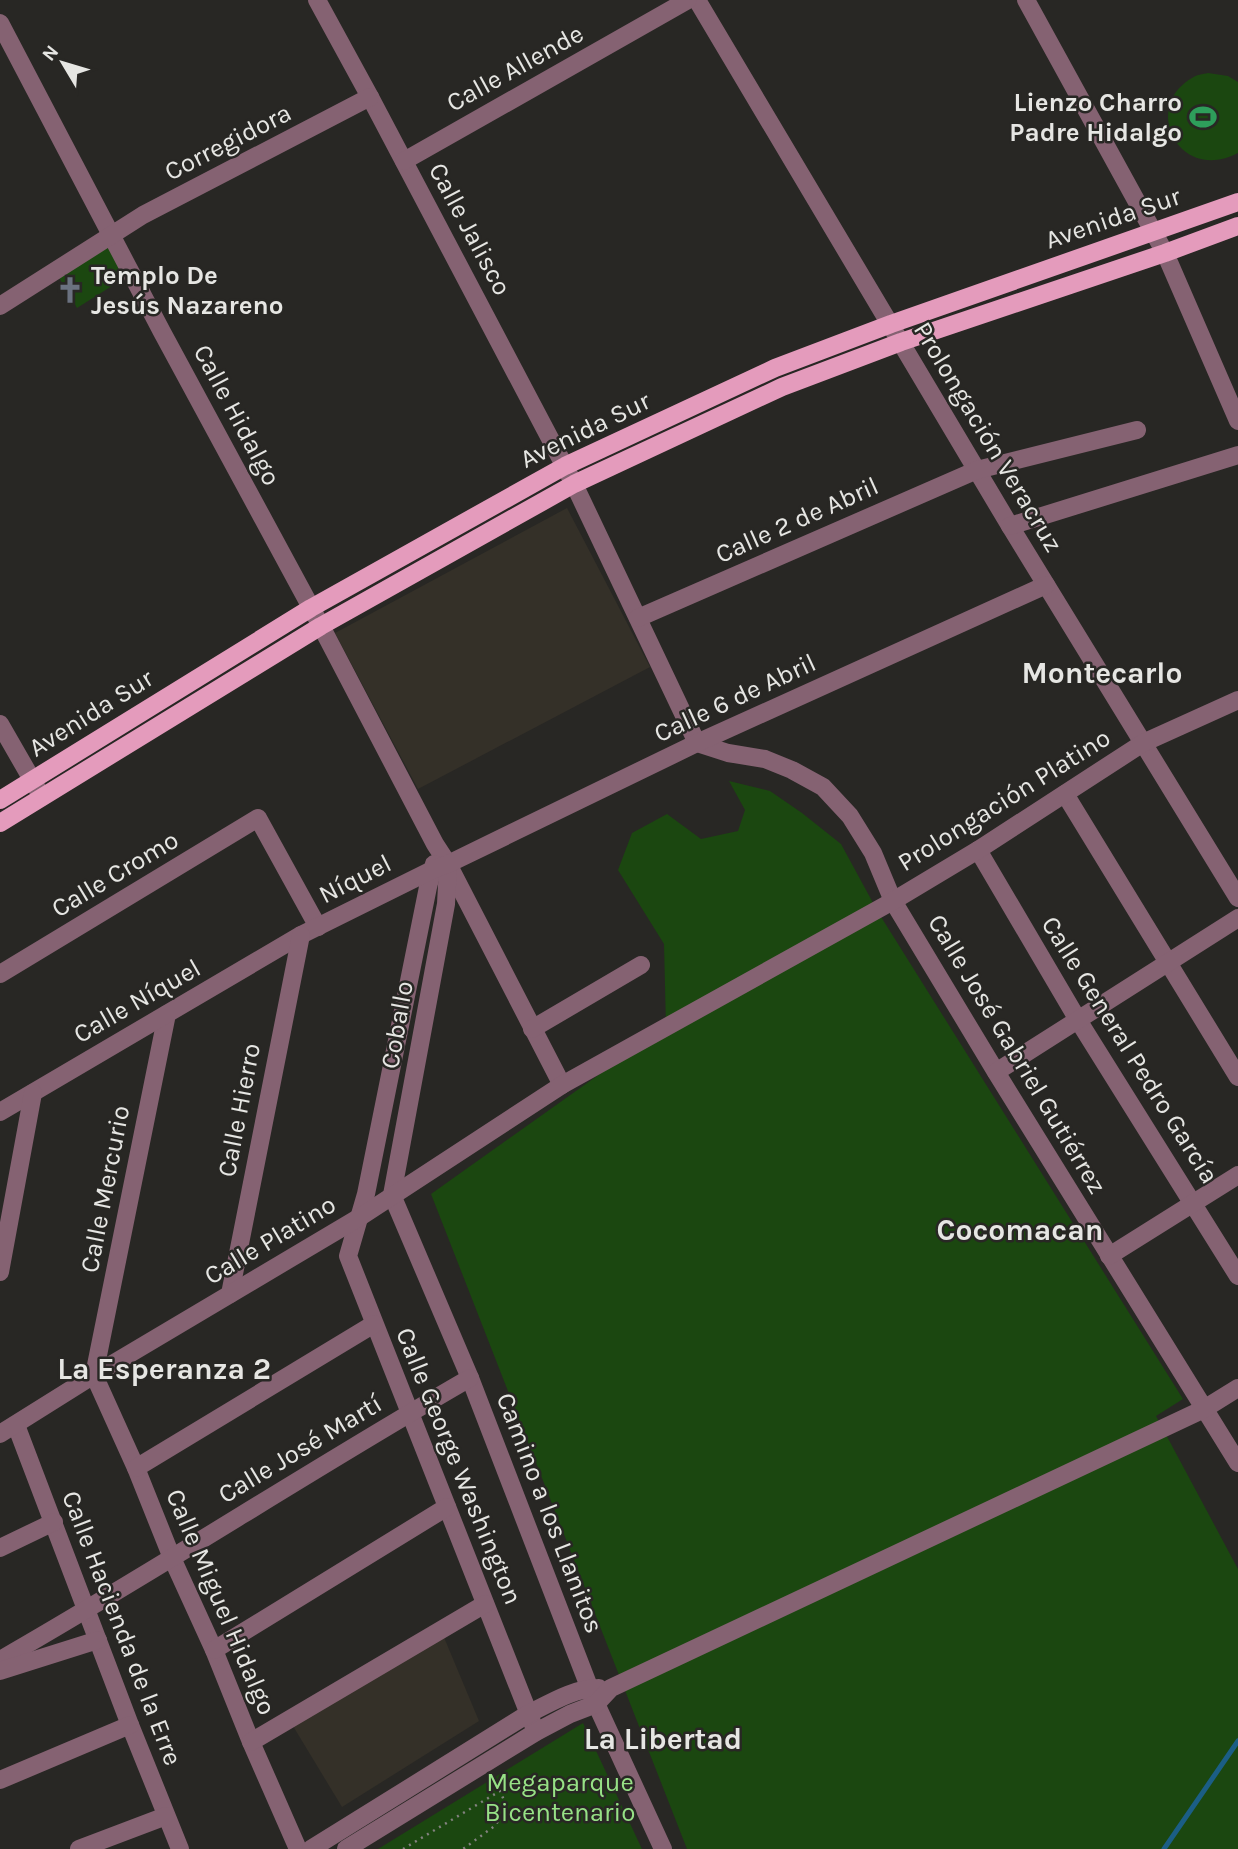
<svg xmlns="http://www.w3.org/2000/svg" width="1238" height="1849" viewBox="0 0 1238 1849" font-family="Karla,sans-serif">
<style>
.built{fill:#343028}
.green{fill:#1b4710}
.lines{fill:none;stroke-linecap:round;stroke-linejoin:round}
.stream{stroke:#1b5e85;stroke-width:5}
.path{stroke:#83827f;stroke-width:2.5;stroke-dasharray:2 5;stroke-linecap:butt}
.minor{stroke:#856272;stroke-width:18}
.major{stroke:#e49bbc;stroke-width:18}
.labels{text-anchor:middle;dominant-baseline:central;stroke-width:5;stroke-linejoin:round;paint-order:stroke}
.street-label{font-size:26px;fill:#e6e6e3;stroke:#282724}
.poi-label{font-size:26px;font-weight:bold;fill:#e6e6e3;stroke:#282724;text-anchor:end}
.park-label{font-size:26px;fill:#97e186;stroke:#282724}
.quarter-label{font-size:30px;font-weight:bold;fill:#e6e6e3;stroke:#282724}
</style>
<rect width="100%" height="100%" fill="#282724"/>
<g class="built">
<path d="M 567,508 L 650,667 L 418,789 L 335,633 Z"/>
<path d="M 443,1635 L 479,1721 L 342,1807 L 293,1726 Z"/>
</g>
<g class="green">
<path d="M 1208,73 L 1228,76 L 1238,82 L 1238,153 C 1179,184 1141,107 1192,78 C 1196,75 1203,74 1208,73 Z"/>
<path d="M 111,236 L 131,274 L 77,308 L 55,271 Z"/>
<path d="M 729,781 L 770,791 L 802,813 L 841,844 L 878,912 L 1183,1399 L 1156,1416 L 1238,1569 L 1238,1849 L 687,1849 L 431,1194 L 666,1027 L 664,944 L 618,870 L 632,833 L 667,814 L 701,839 L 738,831 L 745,810 Z"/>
<path d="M 583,1723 L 642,1849 L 378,1849 Z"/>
</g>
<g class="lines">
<path class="stream" d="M 1164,1849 L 1238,1741"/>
<path class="path" d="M 403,1849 L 500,1791 L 506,1805 L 496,1825 L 463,1849"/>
<g class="minor">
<path d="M 317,0 L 370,97 L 574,484 L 697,743"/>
<path d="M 697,0 L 1010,526 L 1238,898"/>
<path d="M 1026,0 L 1165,253 L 1238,421"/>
<path d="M 0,23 L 162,332 L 321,626 L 435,844 L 448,864 L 562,1085"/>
<path d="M 404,161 L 688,0"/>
<path d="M 0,306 L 143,215 L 370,97"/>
<path d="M 1010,526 L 1238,455"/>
<path d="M 638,618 L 977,470 L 1137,430"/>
<path d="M 0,724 L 42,797"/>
<path d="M 697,743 L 728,753 L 765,759 L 792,770 L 823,787 L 850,816 L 873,853 L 893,901 L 996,1072 L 1238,1463"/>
<path d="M 1065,794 L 1238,1077"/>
<path d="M 978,850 L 1078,1020 L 1238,1276"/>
<path d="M 434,864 L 428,887 L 366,1194 L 348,1256 L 536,1732"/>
<path d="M 448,867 L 446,904 L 392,1195 L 470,1378 L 593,1697 L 663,1849"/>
<path d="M 0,974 L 258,818 L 318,927"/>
<path d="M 167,1014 L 94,1375 L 136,1468 L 172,1558 L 214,1650 L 251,1742 L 298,1849"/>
<path d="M 532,1029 L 641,965"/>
<path d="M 996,1072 L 1238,918"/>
<path d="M 0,1112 L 301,935 L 434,869 L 448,864 L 697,743 L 1046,585"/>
<path d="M 1109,1256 L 1238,1175"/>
<path d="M 0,1272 L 33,1093"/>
<path d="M 230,1294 L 301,935"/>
<path d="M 16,1425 L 130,1725 L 180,1849"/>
<path d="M 0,1434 L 94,1375 L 360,1217 L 562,1085 L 893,901 L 978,850 L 1143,743 L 1238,700"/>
<path d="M 136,1468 L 374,1324"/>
<path d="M 0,1548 L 54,1522"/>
<path d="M 214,1650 L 447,1507"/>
<path d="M 0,1660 C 159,1569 312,1469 470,1378"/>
<path d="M 0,1671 L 98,1640"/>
<path d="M 251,1742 L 485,1604"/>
<path d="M 0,1780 L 130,1725"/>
<path d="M 79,1849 L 166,1816"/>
<path d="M 311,1849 L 528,1714 C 550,1703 574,1688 599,1688"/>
<path d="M 346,1849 L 536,1732 L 570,1714 L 596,1704 L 611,1688 L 1204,1409 L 1238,1388"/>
</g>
<g class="major">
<path d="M 0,800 L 311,608 L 565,466 L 775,368 L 891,324 L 1238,202"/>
<path d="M 0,823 L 321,626 L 574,484 L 782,387 L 901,342 L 1165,253 L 1238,226"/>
</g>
</g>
<defs>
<symbol id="stadium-bare" viewBox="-9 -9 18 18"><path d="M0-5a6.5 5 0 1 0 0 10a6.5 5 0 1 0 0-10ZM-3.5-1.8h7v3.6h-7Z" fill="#2e9e5b" stroke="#282724" stroke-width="2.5" paint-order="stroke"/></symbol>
<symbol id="church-bare" viewBox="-9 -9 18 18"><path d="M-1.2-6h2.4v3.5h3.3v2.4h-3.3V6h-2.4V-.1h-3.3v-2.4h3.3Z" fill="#6b7280" stroke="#282724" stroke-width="2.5" paint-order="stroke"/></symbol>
</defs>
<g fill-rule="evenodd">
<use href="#stadium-bare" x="1184" y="98" width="38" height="38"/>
<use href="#church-bare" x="51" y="271" width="38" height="38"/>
</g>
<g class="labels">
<g class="street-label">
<text transform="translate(515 68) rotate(-29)">Calle Allende</text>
<text transform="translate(228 142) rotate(-27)">Corregidora</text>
<text transform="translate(1113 218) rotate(-19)">Avenida Sur</text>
<text transform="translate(470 229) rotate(62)">Calle Jalisco</text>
<text transform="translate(237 415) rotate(62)">Calle Hidalgo</text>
<text transform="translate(585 430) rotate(-26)">Avenida Sur</text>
<text transform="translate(988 437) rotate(59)">Prolongación Veracruz</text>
<text transform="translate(797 520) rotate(-24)">Calle 2 de Abril</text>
<text transform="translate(735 698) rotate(-25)">Calle 6 de Abril</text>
<text transform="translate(91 713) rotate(-32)">Avenida Sur</text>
<text transform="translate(1004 800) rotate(-32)">Prolongación Platino</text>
<text transform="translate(115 874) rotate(-31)">Calle Cromo</text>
<text transform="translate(355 879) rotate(-27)">Níquel</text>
<text transform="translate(137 1001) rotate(-30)">Calle Níquel</text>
<text transform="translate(397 1025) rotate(-80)">Coballo</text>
<text transform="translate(1130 1050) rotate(58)">Calle General Pedro García</text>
<text transform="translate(1017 1054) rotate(59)">Calle José Gabriel Gutiérrez</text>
<text transform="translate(239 1110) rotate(-79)">Calle Hierro</text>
<text transform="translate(105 1189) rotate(-79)">Calle Mercurio</text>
<text transform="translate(270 1240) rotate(-31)">Calle Platino</text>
<text transform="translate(300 1449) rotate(-31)">Calle José Martí</text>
<text transform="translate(459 1466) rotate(68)">Calle George Washington</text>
<text transform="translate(550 1513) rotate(69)">Camino a los Llanitos</text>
<text transform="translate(221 1602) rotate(67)">Calle Miguel Hidalgo</text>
<text transform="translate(122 1628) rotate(69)">Calle Hacienda de la Erre</text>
</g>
<g class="poi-label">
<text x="1182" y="102">Lienzo Charro<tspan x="1182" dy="30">Padre Hidalgo</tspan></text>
<text x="91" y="275" text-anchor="start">Templo De<tspan x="91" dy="30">Jesús Nazareno</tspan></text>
</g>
<g class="park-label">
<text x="560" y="1782">Megaparque<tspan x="560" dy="30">Bicentenario</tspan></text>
</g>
<g class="quarter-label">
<text x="1102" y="673">Montecarlo</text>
<text x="1020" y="1230">Cocomacan</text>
<text x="164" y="1369">La Esperanza 2</text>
<text x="663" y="1739">La Libertad</text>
</g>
</g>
<g transform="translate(63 63) rotate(308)" stroke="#282724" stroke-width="5" paint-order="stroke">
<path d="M0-5L12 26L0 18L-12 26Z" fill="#e6e6e3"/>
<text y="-10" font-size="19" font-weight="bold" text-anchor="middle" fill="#e6e6e3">N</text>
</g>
</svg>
